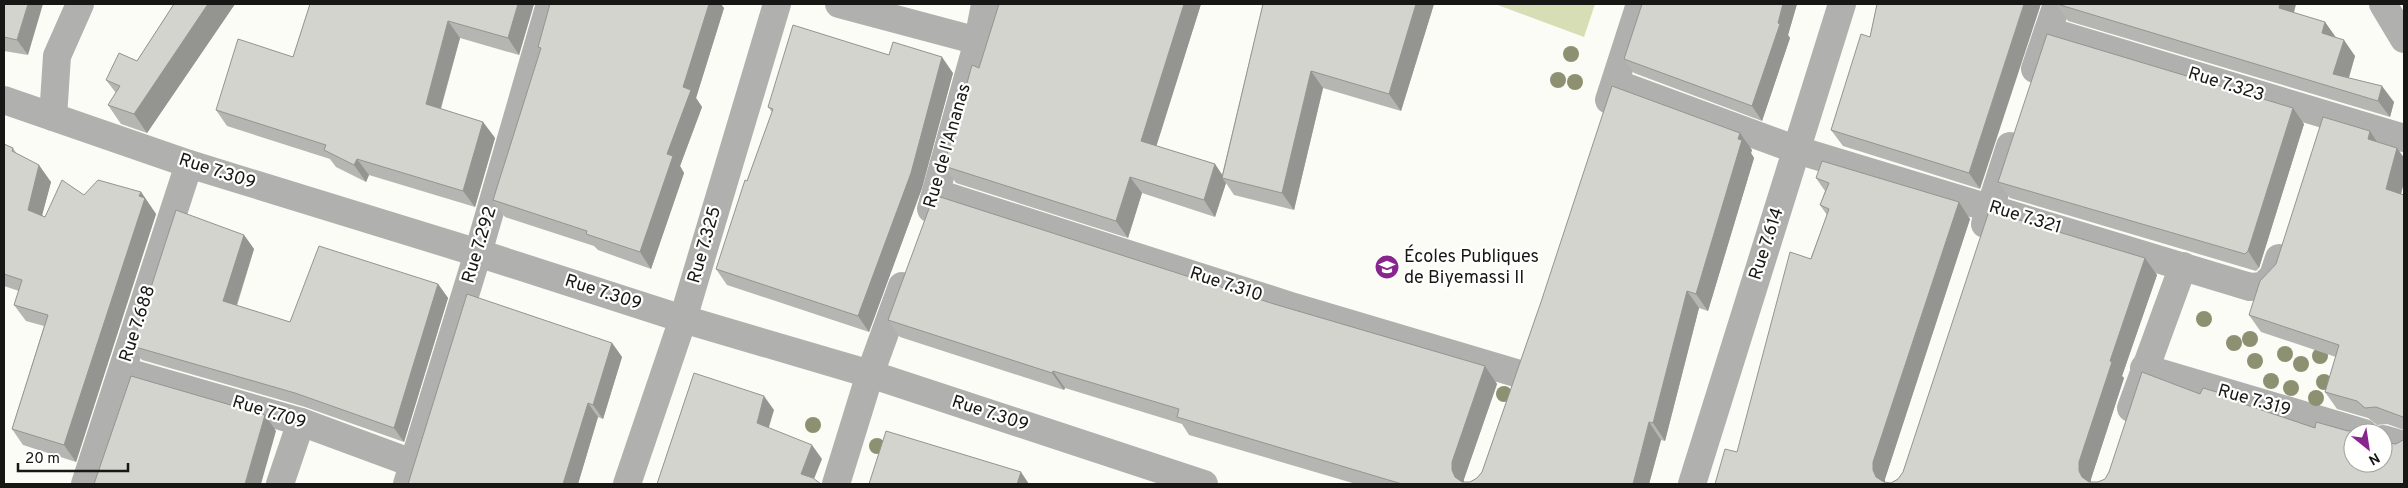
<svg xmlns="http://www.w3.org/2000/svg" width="2408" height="488" viewBox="0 0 2408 488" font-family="Overpass,sans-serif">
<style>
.green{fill:#d7deb5}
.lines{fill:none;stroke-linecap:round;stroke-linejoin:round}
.minor{stroke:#b0b1ae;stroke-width:28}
.tree{fill:#8e9171}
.wall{fill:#b5b6b1}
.shaded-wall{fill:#949490}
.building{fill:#d3d4ce;stroke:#949490}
.labels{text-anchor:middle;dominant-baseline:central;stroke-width:4.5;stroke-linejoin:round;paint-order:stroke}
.street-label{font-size:18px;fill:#171715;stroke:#fffffe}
.poi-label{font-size:18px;fill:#171715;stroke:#fffffe;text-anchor:start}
</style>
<rect width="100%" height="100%" fill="#fbfcf6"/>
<path class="green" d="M 1495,4 L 1595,4 L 1584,37 Z"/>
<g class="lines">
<g class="minor">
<path d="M 839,4 L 978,41"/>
<path d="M 2383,4 L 2404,39"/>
<path d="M 2048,31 L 2404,138"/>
<path d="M 2035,69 L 2057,4"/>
<path d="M 1615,83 L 1797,150 L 2250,287 L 2263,286 L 2273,276 L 2279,258"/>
<path d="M 4,100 L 189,164 L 478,253 L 683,319 L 870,374 L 1204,484"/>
<path d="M 1609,100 L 1640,4"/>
<path d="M 53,117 L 57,56 L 80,4"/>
<path d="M 937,193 L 1291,306 L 1516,373"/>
<path d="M 931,209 L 978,41 L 985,4"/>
<path d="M 1985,224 L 2010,146"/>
<path d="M 2144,368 L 2364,433"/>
<path d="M 123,371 L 301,422 L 412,463"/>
<path d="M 2131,408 L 2183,266"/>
<path d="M 2383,439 L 2404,445"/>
<path d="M 85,484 L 189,164"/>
<path d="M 280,484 L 301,422"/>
<path d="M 407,484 L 478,253 L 550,4"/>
<path d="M 627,484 L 683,319 L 777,4"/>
<path d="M 836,484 L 870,374 L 902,286"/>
<path d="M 1692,484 L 1842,4"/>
</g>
</g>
<g class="tree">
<circle cx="1571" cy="54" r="8"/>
<circle cx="1558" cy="80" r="8"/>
<circle cx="1575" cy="82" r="8"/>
<circle cx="2204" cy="319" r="8"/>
<circle cx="2250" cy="339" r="8"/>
<circle cx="2234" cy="343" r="8"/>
<circle cx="2285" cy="354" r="8"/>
<circle cx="2320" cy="356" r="8"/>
<circle cx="2255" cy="361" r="8"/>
<circle cx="2301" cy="364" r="8"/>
<circle cx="2271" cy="381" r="8"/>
<circle cx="2324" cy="382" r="8"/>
<circle cx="2291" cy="388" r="8"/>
<circle cx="1504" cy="394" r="8"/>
<circle cx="2316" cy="398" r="8"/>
<circle cx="813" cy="425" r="8"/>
<circle cx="877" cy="446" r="8"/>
</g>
<g class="wall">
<path d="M 4,4 L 28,55 L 4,51 Z"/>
<path d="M 174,4 L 235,4 L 147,133 L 121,124 L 108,105 L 116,93 L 106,80 L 137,61 Z"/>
<path d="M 310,4 L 534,4 L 519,55 L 460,38 L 441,109 L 483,122 L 495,138 L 475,207 L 369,175 L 366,182 L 336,167 L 330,159 L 227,126 L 216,110 L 293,57 Z"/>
<path d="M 1201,4 L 1156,146 L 1215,164 L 1222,175 L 1263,4 L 1434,4 L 1401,111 L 1323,88 L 1294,210 L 1234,195 L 1226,183 L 1215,217 L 1142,193 L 1128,238 L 956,183 L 944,166 L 979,68 Z"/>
<path d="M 1642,4 L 1797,4 L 1788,35 L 1790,38 L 1762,121 L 1634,73 L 1624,59 Z"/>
<path d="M 1877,4 L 1980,189 L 1843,146 L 1831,130 L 1870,37 Z"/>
<path d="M 2057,4 L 2296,4 L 2294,13 L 2325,22 L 2336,38 L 2355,56 L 2349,78 L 2394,102 L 2390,117 L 2068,21 Z"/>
<path d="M 724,8 L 696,98 L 702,107 L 680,166 L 684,173 L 651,269 L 598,250 L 594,246 L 505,217 L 493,200 L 540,50 L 538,47 Z"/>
<path d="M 889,55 L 953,73 L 922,188 L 869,332 L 727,285 L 716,269 L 747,181 L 772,112 L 768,107 Z"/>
<path d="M 2304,124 L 2259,268 L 2256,271 L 2010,198 L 1998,182 Z"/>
<path d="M 2378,142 L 2397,148 L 2404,158 L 2404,182 L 2401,194 L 2404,195 L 2404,430 L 2387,424 L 2377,425 L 2368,418 L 2337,409 L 2325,392 L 2336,357 L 2261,332 L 2249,315 L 2276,264 Z"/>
<path d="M 4,144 L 13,148 L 17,154 L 51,182 L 42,215 L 45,217 L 84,195 L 141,192 L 156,214 L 76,462 L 23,445 L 12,429 L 44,326 L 26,321 L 14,305 L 19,291 L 4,286 Z"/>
<path d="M 1752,150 L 1751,153 L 1754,158 L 1708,311 L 1699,308 L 1665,441 L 1661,440 L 1649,484 L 1356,484 L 1189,435 L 1182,424 L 1065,388 L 1064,390 L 900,337 L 888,320 L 1274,304 L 1485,366 L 1497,384 L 1464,479 L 1464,482 L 1470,482 L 1477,478 L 1482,472 L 1541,302 Z"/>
<path d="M 1816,178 L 1959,202 L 1970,219 L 1885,479 L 1885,482 L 1891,483 L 1898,479 L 2145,258 L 2157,275 L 2122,376 L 2124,378 L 2091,479 L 2091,482 L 2098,482 L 2105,479 L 2200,394 L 2233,401 L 2404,484 L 1715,484 L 1737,452 L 1827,215 L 1820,205 L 1825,191 Z"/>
<path d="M 244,235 L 254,249 L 237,306 L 290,322 L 438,284 L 448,298 L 404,442 L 305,407 L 142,360 L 132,346 Z"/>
<path d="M 612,343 L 622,357 L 603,419 L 598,417 L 578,484 L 408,484 Z"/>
</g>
<g class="shaded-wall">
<path d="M 28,4 L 43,4 L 28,55 L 17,40 Z"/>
<path d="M 208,4 L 235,4 L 147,133 L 134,114 Z"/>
<path d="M 518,4 L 534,4 L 519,55 L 508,38 Z"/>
<path d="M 709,4 L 721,4 L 724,8 L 696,98 L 702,107 L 680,166 L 684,173 L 651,269 L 640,252 L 683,87 Z"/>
<path d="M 1184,4 L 1201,4 L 1153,157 L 1141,141 Z"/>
<path d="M 1416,4 L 1434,4 L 1401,111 L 1389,94 Z"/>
<path d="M 1783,4 L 1797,4 L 1788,35 L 1790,38 L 1762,121 L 1752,106 Z"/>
<path d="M 2024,4 L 2041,4 L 1980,189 L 1969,173 Z"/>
<path d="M 2280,4 L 2296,4 L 2290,25 L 2279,8 Z"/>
<path d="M 448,21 L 460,38 L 437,121 L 426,104 Z"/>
<path d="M 2325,22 L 2337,39 L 2322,33 Z"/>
<path d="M 2344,40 L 2355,56 L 2345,90 L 2333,74 Z"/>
<path d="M 942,57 L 953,73 L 922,188 L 869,332 L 858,316 Z"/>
<path d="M 1311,71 L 1323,88 L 1294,210 L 1282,193 Z"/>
<path d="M 2382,86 L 2394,102 L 2390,117 L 2378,101 Z"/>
<path d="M 2293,108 L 2304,124 L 2259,268 L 2248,251 Z"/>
<path d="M 483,122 L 495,138 L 475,207 L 463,191 Z"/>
<path d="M 2370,131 L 2381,148 L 2368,139 Z"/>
<path d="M 1740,133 L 1752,150 L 1751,153 L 1754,158 L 1708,311 L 1696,294 Z"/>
<path d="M 2397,148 L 2404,158 L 2404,182 L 2398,206 L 2386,189 Z"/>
<path d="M 357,159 L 369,175 L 366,182 L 354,165 Z"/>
<path d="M 1215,164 L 1225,179 L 1222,178 L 1226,183 L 1215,217 L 1204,200 Z"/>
<path d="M 39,165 L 51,182 L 39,227 L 28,210 Z"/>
<path d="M 1130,177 L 1142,193 L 1128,238 L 1116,221 Z"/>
<path d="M 141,192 L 156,214 L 76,462 L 64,445 Z"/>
<path d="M 1959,202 L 1970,219 L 1885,479 L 1885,484 L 1876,477 L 1873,470 L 1873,462 Z"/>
<path d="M 244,235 L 254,249 L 233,316 L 223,301 Z"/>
<path d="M 2145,258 L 2157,275 L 2122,376 L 2124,378 L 2091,479 L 2091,484 L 2082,477 L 2079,471 L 2079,462 L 2110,361 Z"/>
<path d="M 438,284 L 448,298 L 404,442 L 394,428 Z"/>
<path d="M 1687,291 L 1699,308 L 1665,441 L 1653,423 Z"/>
<path d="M 612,343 L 622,357 L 603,419 L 593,405 Z"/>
<path d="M 1485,366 L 1497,384 L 1464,479 L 1464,484 L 1455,477 L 1452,470 L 1452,462 Z"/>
<path d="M 1053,371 L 1065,388 L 1064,390 L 1052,373 Z"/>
<path d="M 764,396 L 774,410 L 766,437 L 757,423 Z"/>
<path d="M 588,403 L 598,417 L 578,484 L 563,484 Z"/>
<path d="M 265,415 L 276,431 L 261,484 L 245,484 Z"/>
<path d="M 1649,422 L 1661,440 L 1649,484 L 1633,484 Z"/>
<path d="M 812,445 L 822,459 L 812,484 L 801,474 Z"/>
<path d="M 1021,472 L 1029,484 L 1017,484 Z"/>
</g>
<g class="building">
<path d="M 4,4 L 28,4 L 17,40 L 4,37 Z"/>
<path d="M 174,4 L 208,4 L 134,114 L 108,105 L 120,86 L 106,80 L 119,53 L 137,61 Z"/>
<path d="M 310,4 L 518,4 L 508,38 L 448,21 L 426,104 L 483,122 L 463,191 L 357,159 L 354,165 L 324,150 L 326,145 L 216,110 L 238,39 L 293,57 Z"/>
<path d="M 550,4 L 709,4 L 683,87 L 691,90 L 667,154 L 673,156 L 640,252 L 586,234 L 587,231 L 493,200 L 541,48 L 538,47 Z"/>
<path d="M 999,4 L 1184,4 L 1141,141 L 1215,164 L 1204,200 L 1130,177 L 1116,221 L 944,166 L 972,65 L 979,68 Z"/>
<path d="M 1263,4 L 1416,4 L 1389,94 L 1311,71 L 1282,193 L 1222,178 Z"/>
<path d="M 1642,4 L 1783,4 L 1778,23 L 1780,24 L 1752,106 L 1624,59 Z"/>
<path d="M 1877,4 L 2024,4 L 1969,173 L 1831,130 L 1861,34 L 1870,37 Z"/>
<path d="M 2057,4 L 2280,4 L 2279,8 L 2325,22 L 2322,33 L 2344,40 L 2333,74 L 2382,86 L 2378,101 Z"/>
<path d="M 793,25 L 889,55 L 893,42 L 942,57 L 911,173 L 858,316 L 716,269 L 745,180 L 747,181 L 773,109 L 768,107 Z"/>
<path d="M 2047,34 L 2293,108 L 2248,251 L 2245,254 L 1998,182 Z"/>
<path d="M 1612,86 L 1740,133 L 1738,139 L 1742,140 L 1696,294 L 1687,291 L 1653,423 L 1649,422 L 1633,484 L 1402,484 L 1177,417 L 1179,409 L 1053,371 L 1052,373 L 888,320 L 934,195 L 1274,304 L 1485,366 L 1452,462 L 1452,470 L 1455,477 L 1462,482 L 1470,482 L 1477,478 L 1482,472 L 1541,302 Z"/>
<path d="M 2323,117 L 2370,131 L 2368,139 L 2397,148 L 2386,189 L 2404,195 L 2404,419 L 2403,417 L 2376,407 L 2365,408 L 2357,401 L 2325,392 L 2339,345 L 2249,315 L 2260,281 L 2276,264 Z"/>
<path d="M 4,144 L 13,148 L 12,151 L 39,165 L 28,210 L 45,217 L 62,180 L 84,195 L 98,180 L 141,192 L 139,196 L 145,198 L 64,445 L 12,429 L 48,315 L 14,305 L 22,280 L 4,274 Z"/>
<path d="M 1822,161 L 1959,202 L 1873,462 L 1873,470 L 1876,477 L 1884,482 L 1891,483 L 1898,479 L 1903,472 L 1989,211 L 2145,258 L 2110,361 L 2112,362 L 2079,462 L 2079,471 L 2082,477 L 2089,482 L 2098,482 L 2105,479 L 2109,472 L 2142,372 L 2200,394 L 2203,388 L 2230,396 L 2229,399 L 2315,428 L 2316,422 L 2348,431 L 2358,430 L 2362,433 L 2353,433 L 2353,463 L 2383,463 L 2383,442 L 2388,443 L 2396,444 L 2403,440 L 2404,437 L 2404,484 L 1715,484 L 1725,449 L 1737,452 L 1790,252 L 1811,259 L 1829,209 L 1820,205 L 1829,183 L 1816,178 Z"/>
<path d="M 176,210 L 244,235 L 223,301 L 290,322 L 319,246 L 438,284 L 394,428 L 295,393 L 132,346 Z"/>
<path d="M 467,294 L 612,343 L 593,405 L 588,403 L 563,484 L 408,484 Z"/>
<path d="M 694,373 L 764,396 L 757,423 L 812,445 L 801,474 L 813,478 L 821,484 L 657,484 Z"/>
<path d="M 131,376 L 265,415 L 245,484 L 94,484 Z"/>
<path d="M 886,431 L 1021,472 L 1017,484 L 869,484 Z"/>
</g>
<defs>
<symbol id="school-disc" viewBox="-11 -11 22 22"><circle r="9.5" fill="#89268e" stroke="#fffffe"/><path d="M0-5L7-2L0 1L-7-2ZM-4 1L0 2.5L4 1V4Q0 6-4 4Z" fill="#fff"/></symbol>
</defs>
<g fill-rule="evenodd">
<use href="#school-disc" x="1373" y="253" width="28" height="28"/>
</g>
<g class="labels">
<g class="street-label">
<text transform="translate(2226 85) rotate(17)">Rue 7.323</text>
<text transform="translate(948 146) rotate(-74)">Rue de l'Ananas</text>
<text transform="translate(217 172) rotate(18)">Rue 7.309</text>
<text transform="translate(2025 218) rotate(17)">Rue 7.321</text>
<text transform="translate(1767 244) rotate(-72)">Rue 7.614</text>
<text transform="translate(480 245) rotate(-73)">Rue 7.292</text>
<text transform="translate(705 245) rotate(-74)">Rue 7.325</text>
<text transform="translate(1226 285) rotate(18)">Rue 7.310</text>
<text transform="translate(603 293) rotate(18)">Rue 7.309</text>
<text transform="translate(138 324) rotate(-72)">Rue 7.688</text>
<text transform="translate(2254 401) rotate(16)">Rue 7.319</text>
<text transform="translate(269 413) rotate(17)">Rue 7.709</text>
<text transform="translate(990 414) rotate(18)">Rue 7.309</text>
</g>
<g class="poi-label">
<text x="1404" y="257">Écoles Publiques<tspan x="1404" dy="21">de Biyemassi II</tspan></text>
</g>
</g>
<rect width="2408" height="488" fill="none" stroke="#171715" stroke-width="10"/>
<g transform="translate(2368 448) rotate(150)"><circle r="24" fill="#fffffe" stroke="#a2a2a1"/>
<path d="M0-4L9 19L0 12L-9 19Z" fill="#89268e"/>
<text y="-8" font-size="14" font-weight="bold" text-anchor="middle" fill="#171715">N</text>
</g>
<path d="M18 463v8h110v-8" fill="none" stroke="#171715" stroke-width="2.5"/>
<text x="25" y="463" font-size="15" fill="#171715" stroke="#fffffe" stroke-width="4" paint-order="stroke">20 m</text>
</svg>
